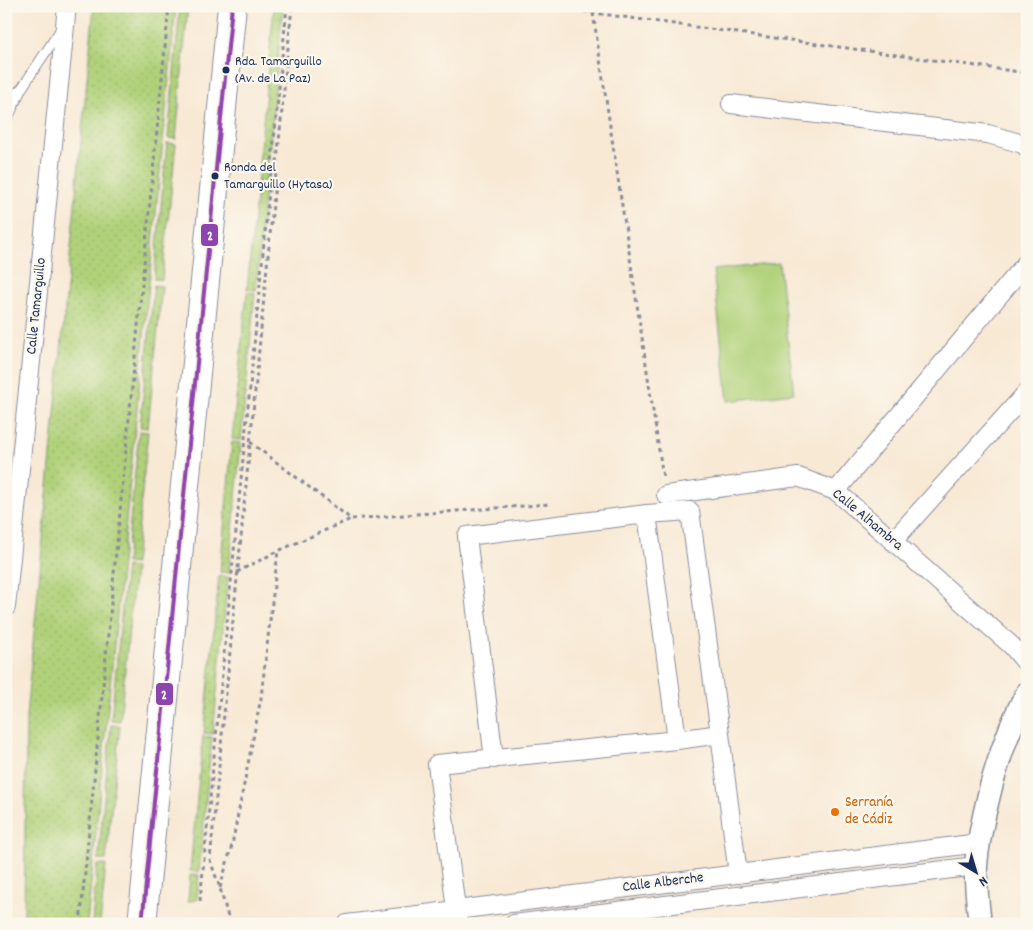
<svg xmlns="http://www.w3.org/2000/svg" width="1033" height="930" viewBox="0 0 1033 930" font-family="Dekko,sans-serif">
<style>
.grass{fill:url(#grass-dots);stroke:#66806c}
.park{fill:#b0d179;stroke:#66806c}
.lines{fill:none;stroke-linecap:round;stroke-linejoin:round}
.service-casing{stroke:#8a8c9a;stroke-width:11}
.minor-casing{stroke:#8a8c9a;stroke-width:20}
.tertiary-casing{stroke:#8a8c9a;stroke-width:25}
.primary-casing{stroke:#8a8c9a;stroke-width:30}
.path{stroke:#8a8c9a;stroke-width:3;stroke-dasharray:4 4;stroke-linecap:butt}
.service{stroke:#fff;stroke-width:9}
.minor{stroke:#fff;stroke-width:18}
.tertiary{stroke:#fff;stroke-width:22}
.primary{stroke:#fff;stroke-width:28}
.bus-1-casing{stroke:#fbf7ec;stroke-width:8}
.bus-1{stroke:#8e44ad;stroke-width:4}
.bus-dot{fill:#1b2f5e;stroke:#fbf7ec;stroke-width:2}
.food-dot{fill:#e8710a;stroke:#fbf7ec;stroke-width:2}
.labels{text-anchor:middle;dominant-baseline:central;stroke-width:4.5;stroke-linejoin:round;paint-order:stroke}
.bus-label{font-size:14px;fill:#1b2f5e;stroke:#fbf7ec;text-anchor:start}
.street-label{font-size:15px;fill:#1b2f5e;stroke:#fbf7ec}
.food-label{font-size:15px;fill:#c56008;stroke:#fbf7ec;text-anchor:start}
.line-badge{stroke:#fbf7ec;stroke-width:2}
.badge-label{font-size:14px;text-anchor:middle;font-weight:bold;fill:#fff}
</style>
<defs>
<pattern id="grass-dots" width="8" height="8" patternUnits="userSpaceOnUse" patternTransform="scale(1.25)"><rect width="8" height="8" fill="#b0d179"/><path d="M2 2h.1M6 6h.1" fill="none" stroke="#97b46b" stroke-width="1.8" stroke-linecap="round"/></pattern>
</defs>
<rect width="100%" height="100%" fill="#fbf7ec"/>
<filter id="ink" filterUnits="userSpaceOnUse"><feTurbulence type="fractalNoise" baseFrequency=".02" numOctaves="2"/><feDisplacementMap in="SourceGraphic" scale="10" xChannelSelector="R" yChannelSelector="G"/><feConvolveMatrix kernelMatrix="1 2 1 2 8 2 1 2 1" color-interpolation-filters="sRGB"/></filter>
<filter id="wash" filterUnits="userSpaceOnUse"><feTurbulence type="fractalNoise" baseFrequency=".0096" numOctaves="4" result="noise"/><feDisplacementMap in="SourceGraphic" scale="20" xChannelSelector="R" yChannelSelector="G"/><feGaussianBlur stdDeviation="1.12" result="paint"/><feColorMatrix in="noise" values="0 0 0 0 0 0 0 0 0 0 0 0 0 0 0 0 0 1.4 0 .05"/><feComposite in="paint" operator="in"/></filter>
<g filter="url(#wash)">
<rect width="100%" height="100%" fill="#f8e9d5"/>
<g class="grass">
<path d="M 94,6 L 176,6 L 87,924 L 24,924 L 26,716 Z"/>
<path d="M 180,6 L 188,6 L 176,139 L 168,138 Z"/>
<path d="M 274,6 L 283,6 L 268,165 L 259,164 Z"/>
<path d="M 167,143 L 176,144 L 162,280 L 154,279 Z"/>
<path d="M 259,167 L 267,168 L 256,290 L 247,289 Z"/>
<path d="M 154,285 L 162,286 L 148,428 L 140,427 Z"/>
<path d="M 247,292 L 255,293 L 241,440 L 232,439 Z"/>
<path d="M 139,431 L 148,432 L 135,564 L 126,563 Z"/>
<path d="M 232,442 L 241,443 L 229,573 L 220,572 Z"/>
<path d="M 126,567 L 135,568 L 120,721 L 111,720 Z"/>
<path d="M 219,576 L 228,577 L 213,734 L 204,733 Z"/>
<path d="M 111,725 L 120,726 L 106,860 L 98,860 Z"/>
<path d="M 203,736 L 212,737 L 199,872 L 190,871 Z"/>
<path d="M 97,865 L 106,865 L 100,924 L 92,924 Z"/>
<path d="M 190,875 L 199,875 L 197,900 L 188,901 Z"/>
</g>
<path class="park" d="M 779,263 L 794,393 L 728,401 L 713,270 Z"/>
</g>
<g filter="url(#ink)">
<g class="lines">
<defs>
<g id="service">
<path d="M 6,102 L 22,88 L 61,29"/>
<path d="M 6,122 L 20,92"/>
</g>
<g id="minor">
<path d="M 731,104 L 988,134 L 1023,144 L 1027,148"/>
<path d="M 836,491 L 1027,262"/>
<path d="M 666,495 L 798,477 L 836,491 L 1012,646 L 1027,664"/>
<path d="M 647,514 L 690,511 L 720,734"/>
<path d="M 893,541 L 1027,392"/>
<path d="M 6,607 L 67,6"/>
<path d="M 677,740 L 720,734 L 738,874"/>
<path d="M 347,924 L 979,843"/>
<path d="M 458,924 L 437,764 L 677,740 L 647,514 L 467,536 L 494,759"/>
<path d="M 514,924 L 976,866"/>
</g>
<path id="tertiary" d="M 980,924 C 978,905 975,885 976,866 C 978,838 985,810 992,783 C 1001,752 1011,722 1027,693"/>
<path id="primary" d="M 142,924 L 232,6"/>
</defs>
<use href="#service" class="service-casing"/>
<use href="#minor" class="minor-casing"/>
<use href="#tertiary" class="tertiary-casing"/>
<use href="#primary" class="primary-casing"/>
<g class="path">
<path d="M 544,6 L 1027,73"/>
<path d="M 593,13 L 663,477"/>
<path d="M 250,442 L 351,519 L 550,504"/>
<path d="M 237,572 L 278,551 L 351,519"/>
<path d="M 220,888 L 232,845 L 261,698 L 278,551"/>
<path d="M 200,901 L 287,6"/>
<path d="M 80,924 L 169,6"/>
<path d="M 230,924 L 220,888 L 210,860 L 292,6"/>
</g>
<use href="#service" class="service"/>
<use href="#minor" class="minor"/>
<use href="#tertiary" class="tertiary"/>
<use href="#primary" class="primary"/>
<defs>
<path id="bus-1" d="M 142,924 L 232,6"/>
</defs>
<use href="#bus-1" class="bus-1-casing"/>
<use href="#bus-1" class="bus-1"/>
</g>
</g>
<g class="bus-dot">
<circle cx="226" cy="70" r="4.5"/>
<circle cx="215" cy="176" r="4.5"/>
</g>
<circle class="food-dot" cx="835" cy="812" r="5"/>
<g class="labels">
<g class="bus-label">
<text x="235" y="62">Rda. Tamarguillo<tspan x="235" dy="17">(Av. de La Paz)</tspan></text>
<text x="224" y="168">Ronda del<tspan x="224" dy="17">Tamarguillo (Hytasa)</tspan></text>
</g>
<g class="street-label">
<text transform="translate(37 306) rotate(-84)">Calle Tamarguillo</text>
<text transform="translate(867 520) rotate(40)">Calle Alhambra</text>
<text transform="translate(663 883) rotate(-7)">Calle Alberche</text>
</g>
<g class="food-label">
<text x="845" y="803">Serranía<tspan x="845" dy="17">de Cádiz</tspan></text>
</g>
</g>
<g class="line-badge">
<rect x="200" y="223" width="19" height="24" rx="5" fill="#8e44ad"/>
<rect x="155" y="682" width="19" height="24" rx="5" fill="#8e44ad"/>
</g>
<g class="badge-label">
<text x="210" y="240">2</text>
<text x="164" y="699">2</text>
</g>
<rect width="1033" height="930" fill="none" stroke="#fbf7ec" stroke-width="25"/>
<g transform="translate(976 872) rotate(142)" stroke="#fbf7ec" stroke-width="4" paint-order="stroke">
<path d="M0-4L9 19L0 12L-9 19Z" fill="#1b2f5e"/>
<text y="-8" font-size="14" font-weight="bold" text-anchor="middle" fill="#1b2f5e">N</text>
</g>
</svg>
